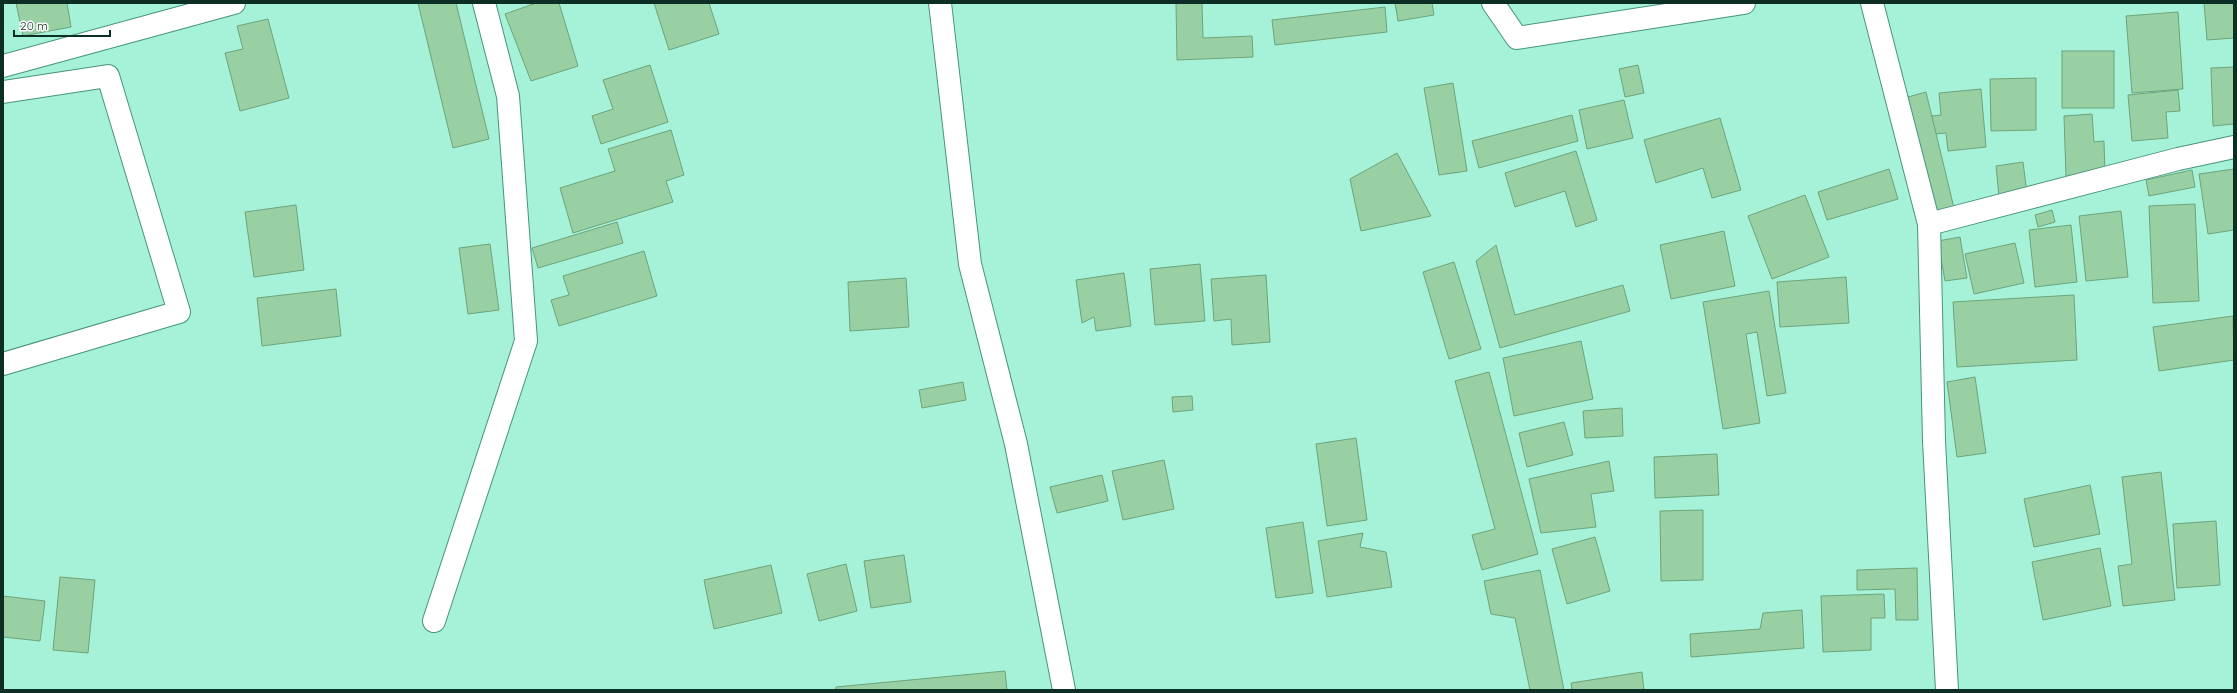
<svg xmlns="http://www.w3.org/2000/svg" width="2237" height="693" viewBox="0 0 2237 693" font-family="Quicksand,sans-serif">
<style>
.building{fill:#98d0a4;stroke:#6da47a}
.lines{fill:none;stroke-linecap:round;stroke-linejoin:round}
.minor-casing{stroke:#48947d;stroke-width:24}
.minor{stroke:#fff;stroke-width:22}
</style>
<rect width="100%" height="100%" fill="#a5f2d8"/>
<g class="building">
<path d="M 16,3 L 67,3 L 71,27 L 23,36 Z"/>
<path d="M 418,3 L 456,3 L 489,139 L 453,148 Z"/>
<path d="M 536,3 L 559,3 L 578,66 L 531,81 L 505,14 Z"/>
<path d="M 654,3 L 709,3 L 719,34 L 669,50 Z"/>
<path d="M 1176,3 L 1202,3 L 1203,38 L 1252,36 L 1253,57 L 1177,60 Z"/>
<path d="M 1395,3 L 1432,3 L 1434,15 L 1398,21 Z"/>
<path d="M 2204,3 L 2234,3 L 2234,38 L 2207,40 Z"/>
<path d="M 1385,7 L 1387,32 L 1275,45 L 1272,20 Z"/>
<path d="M 2178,12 L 2183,89 L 2132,93 L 2126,16 Z"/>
<path d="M 268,19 L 289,98 L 240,111 L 225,53 L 243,49 L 237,26 Z"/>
<rect x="2062" y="51" width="52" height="57"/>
<path d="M 650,65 L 668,122 L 601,144 L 592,116 L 613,109 L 603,80 Z"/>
<path d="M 1638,65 L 1644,93 L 1625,97 L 1619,69 Z"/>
<path d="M 2234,67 L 2234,124 L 2213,126 L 2211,68 Z"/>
<path d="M 2036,78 L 2036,130 L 1991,131 L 1990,79 Z"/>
<path d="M 1453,83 L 1467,171 L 1439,175 L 1424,88 Z"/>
<path d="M 1981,89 L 1986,147 L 1948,151 L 1946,133 L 1934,134 L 1932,116 L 1941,115 L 1939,93 Z"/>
<path d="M 2178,90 L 2180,111 L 2166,112 L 2168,138 L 2132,141 L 2128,95 Z"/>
<path d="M 1926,92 L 1954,208 L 1935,213 L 1908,97 Z"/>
<path d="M 1624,100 L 1633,138 L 1587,149 L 1579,110 Z"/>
<path d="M 2092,114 L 2094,142 L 2104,141 L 2105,175 L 2066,177 L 2064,116 Z"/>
<path d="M 1572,115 L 1578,141 L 1479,168 L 1472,141 Z"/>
<path d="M 1720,118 L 1741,190 L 1712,198 L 1703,168 L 1656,183 L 1644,140 Z"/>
<path d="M 671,130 L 684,175 L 666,181 L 673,202 L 573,233 L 560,188 L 615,171 L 608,149 Z"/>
<path d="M 1576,151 L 1597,220 L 1576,227 L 1565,191 L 1515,207 L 1505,173 Z"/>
<path d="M 1397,153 L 1431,216 L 1361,231 L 1350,179 Z"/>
<path d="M 2023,162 L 2027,193 L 1999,197 L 1996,166 Z"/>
<path d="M 1889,169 L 1898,199 L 1827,220 L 1818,192 Z"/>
<path d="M 2234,169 L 2234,230 L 2208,234 L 2199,174 Z"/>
<path d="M 2192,170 L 2195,187 L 2149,196 L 2146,180 Z"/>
<path d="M 1805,195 L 1829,257 L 1772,279 L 1748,216 Z"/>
<path d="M 2195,204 L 2199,301 L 2153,303 L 2149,206 Z"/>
<path d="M 296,205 L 304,270 L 254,277 L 245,212 Z"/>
<path d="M 2052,210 L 2055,222 L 2038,227 L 2035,215 Z"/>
<path d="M 2121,211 L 2128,277 L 2086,281 L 2079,216 Z"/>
<path d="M 617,222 L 623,243 L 538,268 L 532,248 Z"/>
<path d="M 2071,225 L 2077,282 L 2035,287 L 2029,230 Z"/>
<path d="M 1724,231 L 1735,286 L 1671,299 L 1660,245 Z"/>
<path d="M 1960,237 L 1967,278 L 1945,281 L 1938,241 Z"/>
<path d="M 2015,243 L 2024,283 L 1974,294 L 1965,254 Z"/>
<path d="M 490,244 L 499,310 L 468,314 L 459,248 Z"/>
<path d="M 1496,245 L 1515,315 L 1623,285 L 1630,311 L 1500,348 L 1476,261 Z"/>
<path d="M 644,251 L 657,296 L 559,326 L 551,300 L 569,295 L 563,276 Z"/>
<path d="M 1454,262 L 1481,349 L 1449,359 L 1423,272 Z"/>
<path d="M 1200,264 L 1205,321 L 1155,325 L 1150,269 Z"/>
<path d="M 1124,273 L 1131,326 L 1096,331 L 1094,317 L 1082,323 L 1076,280 Z"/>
<path d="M 1266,275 L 1270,342 L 1232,345 L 1231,319 L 1214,321 L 1211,279 Z"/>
<path d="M 1846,277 L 1849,323 L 1780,327 L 1777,282 Z"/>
<path d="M 906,278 L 909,327 L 850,331 L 848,282 Z"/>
<path d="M 336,289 L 341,336 L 262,346 L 257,298 Z"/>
<path d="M 1769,291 L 1786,393 L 1767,396 L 1757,332 L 1746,334 L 1760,423 L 1723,429 L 1703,302 Z"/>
<path d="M 2074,295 L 2077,360 L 1957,367 L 1953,302 Z"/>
<path d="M 2233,316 L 2234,360 L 2159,371 L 2153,327 Z"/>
<path d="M 1581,341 L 1593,399 L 1514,416 L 1503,358 Z"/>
<path d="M 1489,372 L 1538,554 L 1482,570 L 1472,535 L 1495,529 L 1455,381 Z"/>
<path d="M 1975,377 L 1986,453 L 1957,457 L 1947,382 Z"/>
<path d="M 963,382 L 966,400 L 922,408 L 919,390 Z"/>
<path d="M 1192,396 L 1193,410 L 1173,412 L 1172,397 Z"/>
<path d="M 1622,408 L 1623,436 L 1585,438 L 1583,411 Z"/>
<path d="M 1564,422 L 1573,455 L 1527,467 L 1519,433 Z"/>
<path d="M 1356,438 L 1367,520 L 1327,526 L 1316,444 Z"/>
<path d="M 1717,454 L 1719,495 L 1655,498 L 1654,457 Z"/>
<path d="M 1164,460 L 1174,509 L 1123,520 L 1112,471 Z"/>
<path d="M 1609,461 L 1614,491 L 1591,494 L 1596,527 L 1541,533 L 1529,479 Z"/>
<path d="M 2161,472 L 2175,600 L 2123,606 L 2118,566 L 2132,564 L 2122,477 Z"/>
<path d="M 1102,475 L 1108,501 L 1057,513 L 1050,487 Z"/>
<path d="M 2090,485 L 2100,534 L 2034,547 L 2024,499 Z"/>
<path d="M 1703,510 L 1703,580 L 1661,581 L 1660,511 Z"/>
<path d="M 2216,521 L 2220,585 L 2177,588 L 2173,524 Z"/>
<path d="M 1303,522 L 1313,593 L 1276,598 L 1266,528 Z"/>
<path d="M 1363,533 L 1360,547 L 1386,552 L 1392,587 L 1327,597 L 1318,541 Z"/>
<path d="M 1595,537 L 1610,591 L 1567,604 L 1552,549 Z"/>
<path d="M 2100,548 L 2111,606 L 2043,620 L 2032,562 Z"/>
<path d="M 904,555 L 911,602 L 871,608 L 864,561 Z"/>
<path d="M 846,564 L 857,611 L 819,621 L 807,574 Z"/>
<path d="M 771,565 L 782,613 L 714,629 L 704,580 Z"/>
<path d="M 1917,568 L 1918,620 L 1896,620 L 1895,589 L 1857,590 L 1857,570 Z"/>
<path d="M 1540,570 L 1564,690 L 1530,690 L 1515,618 L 1491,614 L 1484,581 Z"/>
<path d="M 60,577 L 95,580 L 88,653 L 53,650 Z"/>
<path d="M 1884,594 L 1885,618 L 1871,618 L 1871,650 L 1823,652 L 1821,596 Z"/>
<path d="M 3,596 L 45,601 L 40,641 L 3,637 Z"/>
<path d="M 1802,610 L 1804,648 L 1691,657 L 1690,634 L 1760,629 L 1763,613 Z"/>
<path d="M 1005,671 L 1007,690 L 836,690 L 836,687 Z"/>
<path d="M 1642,672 L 1644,690 L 1572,690 L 1571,683 Z"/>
</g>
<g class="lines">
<defs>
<g id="minor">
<path d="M 940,3 L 970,264 L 1016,444 L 1064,690"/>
<path d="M 1493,3 L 1517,38 L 1744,3"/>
<path d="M 1872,3 L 1929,224 L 1934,441 L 1947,690"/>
<path d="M 3,66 L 234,3"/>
<path d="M 3,92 L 108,76 L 179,312 L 3,364"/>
<path d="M 1929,224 L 2178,159 L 2234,147"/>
<path d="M 434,621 L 526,341 L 508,96 L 484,3"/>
</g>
</defs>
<use href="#minor" class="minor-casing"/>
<use href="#minor" class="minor"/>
</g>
<rect width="2237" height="693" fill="none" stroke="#0d2e24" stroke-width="8"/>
<path d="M14 30v6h96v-6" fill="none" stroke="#0d2e24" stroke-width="2"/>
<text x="20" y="30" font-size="12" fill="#0d2e24" stroke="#ffffff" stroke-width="3" paint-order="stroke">20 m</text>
</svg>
